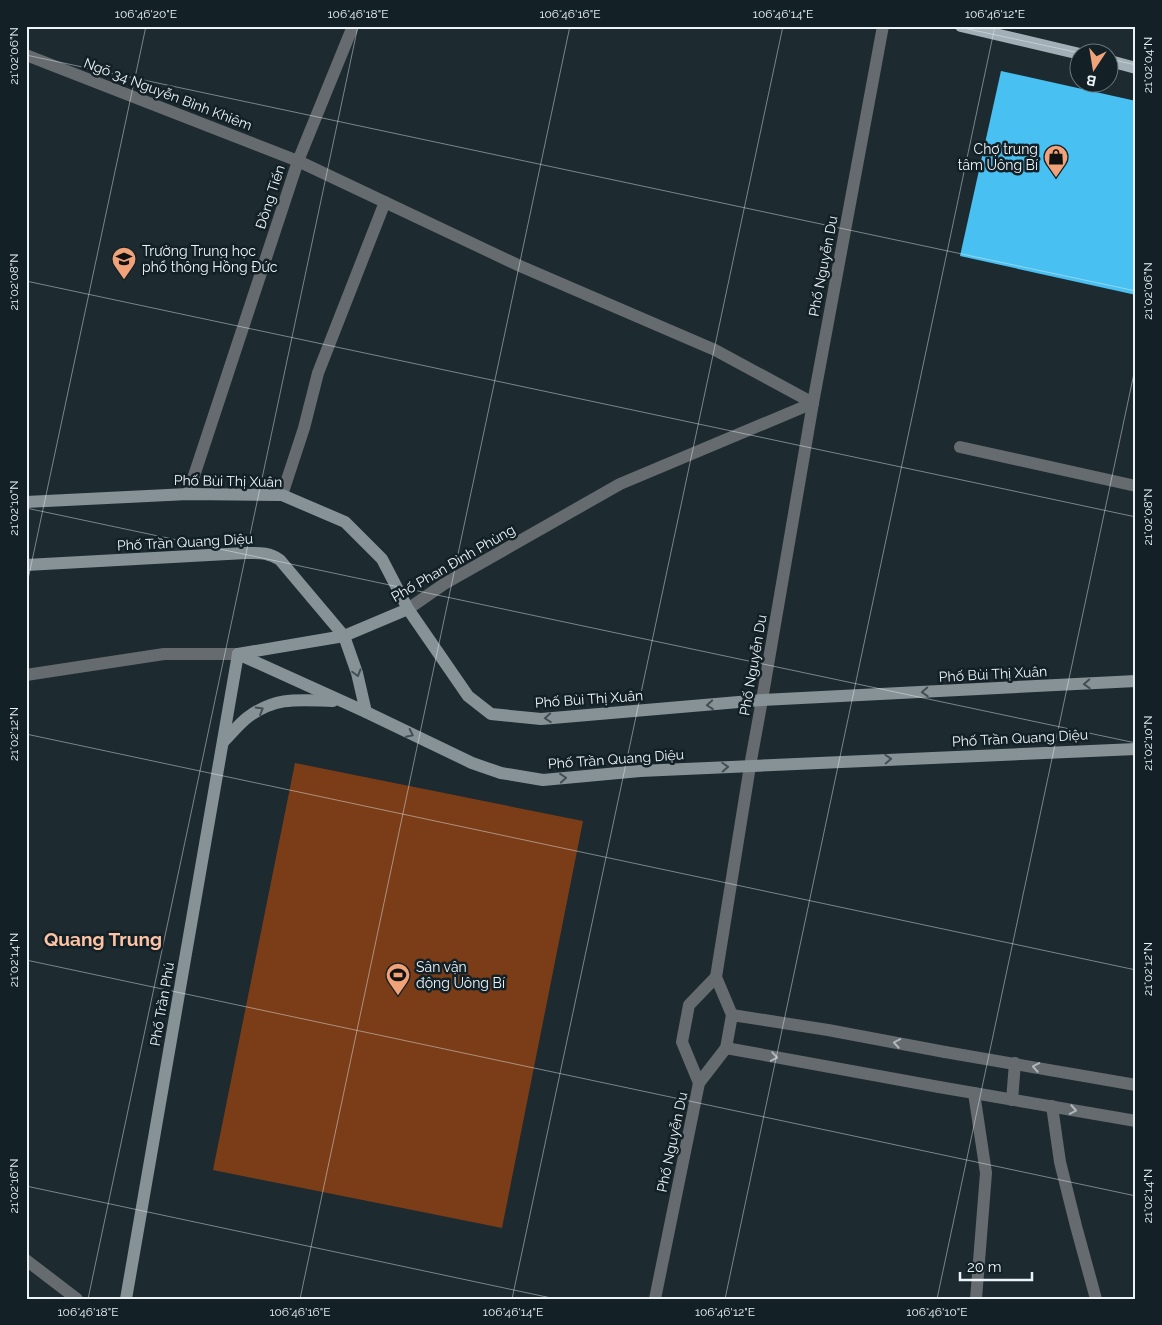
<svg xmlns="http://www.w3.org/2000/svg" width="1162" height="1325" viewBox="0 0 1162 1325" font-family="Raleway,sans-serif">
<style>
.green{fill:#7b3d17}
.building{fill:#48c0f2}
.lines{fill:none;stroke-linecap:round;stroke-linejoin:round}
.pedestrian{stroke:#656b6f;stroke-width:12}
.minor{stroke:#656b6f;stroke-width:12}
.tertiary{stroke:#656b6f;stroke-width:12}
.secondary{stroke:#879297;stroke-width:12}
.primary{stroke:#a2afb6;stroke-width:12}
.oneway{stroke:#414e53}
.oneway2{stroke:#afb6bb}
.ticks{fill:none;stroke:#ecf4f9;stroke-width:1;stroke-opacity:0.45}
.labels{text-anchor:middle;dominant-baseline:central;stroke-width:5;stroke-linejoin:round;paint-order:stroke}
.street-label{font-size:14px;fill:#ecf4f9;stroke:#132026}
.poi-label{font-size:14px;fill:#ecf4f9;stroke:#132026;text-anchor:start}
.district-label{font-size:19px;font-weight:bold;fill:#fec3a4;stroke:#132026}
.neatline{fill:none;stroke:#ecf4f9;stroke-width:2}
.ticks-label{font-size:12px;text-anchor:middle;fill:#ecf4f9}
</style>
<rect width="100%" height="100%" fill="#1d2a30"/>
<path class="green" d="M 295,763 L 583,821 L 502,1228 L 213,1170 Z"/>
<path class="building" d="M 1001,71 L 1136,101 L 1136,295 L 960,256 Z"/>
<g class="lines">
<g class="pedestrian">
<path d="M 732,1015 L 828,1030 L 945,1052"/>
<path d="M 726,1048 L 939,1087"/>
<path d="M 699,1083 L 682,1042 L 689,1005 L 716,977"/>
<path d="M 655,1299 L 699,1083 L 726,1048 L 732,1015 L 716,977 L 750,766"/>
</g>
<g class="minor">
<path d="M 26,55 L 298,161 L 520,266 L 715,350 L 813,403"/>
<path d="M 960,447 L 1136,486"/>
<path d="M 188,494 L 298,161 L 353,26"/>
<path d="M 282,495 L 304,428 L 318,373 L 385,202"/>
<path d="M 974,1093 L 986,1173 L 976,1299"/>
<path d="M 1052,1106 L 1060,1162 L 1076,1226 L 1096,1299"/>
<path d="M 26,1260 L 77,1299"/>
</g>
<g class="tertiary">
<path d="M 408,609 L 444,584 L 620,484 L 813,403"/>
<path d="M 26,675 L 164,654 L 238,654"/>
<path d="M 750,766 L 762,700 L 813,403 L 883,26"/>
<path d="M 945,1052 L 1136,1085"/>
<path d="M 939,1087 L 1136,1121"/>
<path d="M 1012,1100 L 1015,1063"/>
</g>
<g class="secondary">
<path d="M 26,502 L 188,494 L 282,495 L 345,522 L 382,559 L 408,609 L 468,696 L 491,714 L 541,719 L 762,700 L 1136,681"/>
<path d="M 26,565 L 246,553 C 258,553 269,552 280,560 L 344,636 L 357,673 L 366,712"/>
<path d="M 238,654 L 366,712 L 472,763 L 501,773 L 543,780 L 640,771 L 1136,749"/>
<path d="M 238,654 L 344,636 L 408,609"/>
<path d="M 223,742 C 231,734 239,724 248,717 C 277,696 299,700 333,701"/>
<path d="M 126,1299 L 238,654"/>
</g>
<g class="primary">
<path d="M 961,26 L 1080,54"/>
<path d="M 1110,61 L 1136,68"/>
</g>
</g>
<defs><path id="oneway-chevron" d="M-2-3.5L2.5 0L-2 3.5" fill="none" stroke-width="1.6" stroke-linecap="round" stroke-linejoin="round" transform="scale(1.25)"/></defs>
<g class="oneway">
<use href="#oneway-chevron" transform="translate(357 673) rotate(74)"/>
<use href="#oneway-chevron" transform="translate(1087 684) rotate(177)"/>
<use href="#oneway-chevron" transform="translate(925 692) rotate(177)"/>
<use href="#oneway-chevron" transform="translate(710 705) rotate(175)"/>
<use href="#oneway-chevron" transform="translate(260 710) rotate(-30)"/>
<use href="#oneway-chevron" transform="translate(548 718) rotate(176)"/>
<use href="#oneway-chevron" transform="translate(410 734) rotate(26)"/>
<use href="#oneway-chevron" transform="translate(888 759) rotate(-3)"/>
<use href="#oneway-chevron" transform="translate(725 767) rotate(-3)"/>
<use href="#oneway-chevron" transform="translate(563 778) rotate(-5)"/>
</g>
<g class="oneway2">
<use href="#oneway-chevron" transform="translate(897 1043) rotate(-170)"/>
<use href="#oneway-chevron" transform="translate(774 1057) rotate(10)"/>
<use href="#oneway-chevron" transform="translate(1036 1067) rotate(-170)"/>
<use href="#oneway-chevron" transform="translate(1073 1110) rotate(10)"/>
</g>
<path class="ticks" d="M 954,26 L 1080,53M 26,55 L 1136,291M 1110,59 L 1136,65M 26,281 L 1136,517M 26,508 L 1136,743M 26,589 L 146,26M 26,734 L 1136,970M 26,960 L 1136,1196M 26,1186 L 556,1299M 88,1299 L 358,26M 300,1299 L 570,26M 512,1299 L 783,26M 725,1299 L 995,26M 937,1299 L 1136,364"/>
<defs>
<symbol id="shop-pin" viewBox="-11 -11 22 30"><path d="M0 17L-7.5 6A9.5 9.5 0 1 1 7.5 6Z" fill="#f0a279" stroke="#132026"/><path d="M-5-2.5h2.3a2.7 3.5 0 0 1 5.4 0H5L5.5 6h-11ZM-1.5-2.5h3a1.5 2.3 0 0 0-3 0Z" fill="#111"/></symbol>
<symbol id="school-pin" viewBox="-11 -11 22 30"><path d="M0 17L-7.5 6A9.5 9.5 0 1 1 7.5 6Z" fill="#f0a279" stroke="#132026"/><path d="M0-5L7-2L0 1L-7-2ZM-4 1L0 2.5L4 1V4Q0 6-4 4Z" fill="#111"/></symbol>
<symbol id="stadium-pin" viewBox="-11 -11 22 30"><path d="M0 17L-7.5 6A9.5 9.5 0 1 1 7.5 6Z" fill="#f0a279" stroke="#132026"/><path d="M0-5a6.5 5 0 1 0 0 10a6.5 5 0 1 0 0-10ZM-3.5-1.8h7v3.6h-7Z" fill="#111"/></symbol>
</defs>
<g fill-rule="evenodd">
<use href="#shop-pin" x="1042" y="143" width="28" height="38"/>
<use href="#school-pin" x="110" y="245" width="28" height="38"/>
<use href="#stadium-pin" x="384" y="961" width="28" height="38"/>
</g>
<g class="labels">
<g class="street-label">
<text transform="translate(168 94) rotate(21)">Ngõ 34 Nguyễn Bỉnh Khiêm</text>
<text transform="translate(270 197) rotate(-72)">Đồng Tiến</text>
<text transform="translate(823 266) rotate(-79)">Phố Nguyễn Du</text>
<text transform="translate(228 481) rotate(1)">Phố Bùi Thị Xuân</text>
<text transform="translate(185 542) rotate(-3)">Phố Trần Quang Diệu</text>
<text transform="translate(453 563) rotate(-30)">Phố Phan Đình Phùng</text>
<text transform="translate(753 665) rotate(-80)">Phố Nguyễn Du</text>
<text transform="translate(993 674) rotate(-3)">Phố Bùi Thị Xuân</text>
<text transform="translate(589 699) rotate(-4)">Phố Bùi Thị Xuân</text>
<text transform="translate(1020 738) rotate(-3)">Phố Trần Quang Diệu</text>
<text transform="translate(616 759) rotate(-4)">Phố Trần Quang Diệu</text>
<text transform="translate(162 1004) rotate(-80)">Phố Trần Phú</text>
<text transform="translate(672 1142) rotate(-78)">Phố Nguyễn Du</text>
</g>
<g class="poi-label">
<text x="1038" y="149" text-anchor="end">Chợ trung<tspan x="1038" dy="16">tâm Uông Bí</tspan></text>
<text x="142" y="251">Trường Trung học<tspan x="142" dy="16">phổ thông Hồng Đức</tspan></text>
<text x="416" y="967">Sân vận<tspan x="416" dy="16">động Uông Bí</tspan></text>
</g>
<g class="district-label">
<text x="103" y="939">Quang Trung</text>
</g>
</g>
<rect width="1162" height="1325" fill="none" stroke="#132026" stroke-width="55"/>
<g transform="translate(1094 68) rotate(192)"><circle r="24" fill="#132026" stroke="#6a757a"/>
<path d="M0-4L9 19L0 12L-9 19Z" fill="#f0a279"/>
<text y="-8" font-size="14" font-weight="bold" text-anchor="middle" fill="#ecf4f9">B</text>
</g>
<path d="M960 1272v8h72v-8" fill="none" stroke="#ecf4f9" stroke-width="2.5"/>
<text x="967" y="1272" font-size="15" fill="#ecf4f9" stroke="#132026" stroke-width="4" paint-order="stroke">20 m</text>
<rect x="28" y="28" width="1106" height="1270" class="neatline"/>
<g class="ticks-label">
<text x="146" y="18">106°46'20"E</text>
<text x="358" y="18">106°46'18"E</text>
<text x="570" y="18">106°46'16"E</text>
<text x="783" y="18">106°46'14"E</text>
<text x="995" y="18">106°46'12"E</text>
<text transform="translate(14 56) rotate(-90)" y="4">21°02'06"N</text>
<text transform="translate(1148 65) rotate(-90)" y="4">21°02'04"N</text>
<text transform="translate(14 282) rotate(-90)" y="4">21°02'08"N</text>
<text transform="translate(1148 291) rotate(-90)" y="4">21°02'06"N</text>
<text transform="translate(14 508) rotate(-90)" y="4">21°02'10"N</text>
<text transform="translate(1148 517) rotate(-90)" y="4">21°02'08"N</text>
<text transform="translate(14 734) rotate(-90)" y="4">21°02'12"N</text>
<text transform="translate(1148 743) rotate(-90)" y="4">21°02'10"N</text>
<text transform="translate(14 960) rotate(-90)" y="4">21°02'14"N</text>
<text transform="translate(1148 969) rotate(-90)" y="4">21°02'12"N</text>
<text transform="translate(14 1186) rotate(-90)" y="4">21°02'16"N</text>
<text transform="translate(1148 1196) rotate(-90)" y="4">21°02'14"N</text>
<text x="88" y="1316">106°46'18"E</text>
<text x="300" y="1316">106°46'16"E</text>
<text x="513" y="1316">106°46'14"E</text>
<text x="725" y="1316">106°46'12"E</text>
<text x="937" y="1316">106°46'10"E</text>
</g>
</svg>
